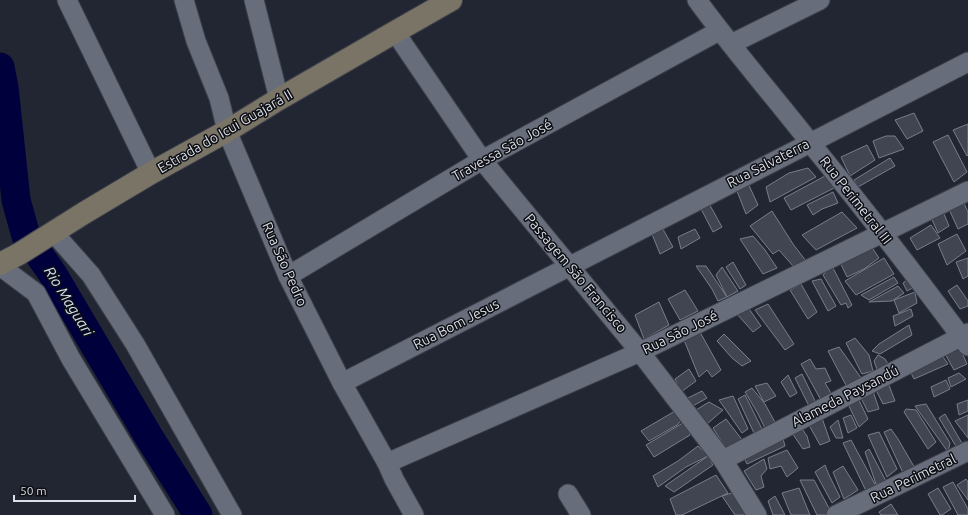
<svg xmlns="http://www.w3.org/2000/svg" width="968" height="515" viewBox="0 0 968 515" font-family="Ubuntu,sans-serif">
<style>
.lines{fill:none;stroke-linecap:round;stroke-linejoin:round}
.river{stroke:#00003c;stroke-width:29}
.building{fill:#414552;stroke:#787d8c}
.minor-casing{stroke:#3e414a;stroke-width:21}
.secondary-casing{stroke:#3e414a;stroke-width:24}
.minor{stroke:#686d7b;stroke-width:19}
.secondary{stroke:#7a7467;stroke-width:22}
.labels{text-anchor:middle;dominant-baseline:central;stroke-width:3;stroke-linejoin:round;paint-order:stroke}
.street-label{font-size:14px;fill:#dbdee6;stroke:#0d0f14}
.water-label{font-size:15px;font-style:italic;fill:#d4e0f3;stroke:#0d0f14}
</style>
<rect width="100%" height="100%" fill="#222632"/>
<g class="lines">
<path class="river" d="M 0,67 L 4,87 L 16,200 L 26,236 L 52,273 L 149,437 L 198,515"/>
</g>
<g class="building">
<path d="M 914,113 L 923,131 L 907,139 L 895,120 Z"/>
<path d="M 968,124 L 968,155 L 967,156 L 953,130 Z"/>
<path d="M 948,135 L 967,172 L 954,182 L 933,142 Z"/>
<path d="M 886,136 L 895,136 L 904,149 L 879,158 L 873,141 Z"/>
<path d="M 867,145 L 875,160 L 850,176 L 841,157 Z"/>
<path d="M 890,158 L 895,166 L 858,187 L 854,180 Z"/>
<path d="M 808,168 L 816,177 L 770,202 L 766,187 L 789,173 Z"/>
<path d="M 825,176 L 834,188 L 791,210 L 784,198 Z"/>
<path d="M 747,181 L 758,205 L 746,214 L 735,186 Z"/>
<path d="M 833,192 L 838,203 L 822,209 L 813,215 L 807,205 Z"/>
<path d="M 962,199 L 968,212 L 968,224 L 958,229 L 948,207 Z"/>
<path d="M 707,200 L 722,227 L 713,232 L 699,205 Z"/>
<path d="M 942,209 L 949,226 L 938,233 L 929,213 Z"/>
<path d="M 772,211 L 793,244 L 806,261 L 793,266 L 779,250 L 773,254 L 750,226 Z"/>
<path d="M 842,212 L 857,228 L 816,250 L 802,235 Z"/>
<path d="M 660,224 L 673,247 L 660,254 L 650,229 Z"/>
<path d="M 931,225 L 940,238 L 917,250 L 910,238 Z"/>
<path d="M 695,229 L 700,238 L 681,249 L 678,237 Z"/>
<path d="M 957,234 L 966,251 L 947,265 L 938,244 Z"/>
<path d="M 753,236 L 765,250 L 777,268 L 763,274 L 740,239 Z"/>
<path d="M 869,243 L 879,258 L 864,269 L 847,277 L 839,260 Z"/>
<path d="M 884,258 L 894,274 L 856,295 L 845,281 Z"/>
<path d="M 968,258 L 968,276 L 963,279 L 956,262 Z"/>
<path d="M 733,262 L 746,285 L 740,289 L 726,267 Z"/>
<path d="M 696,266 L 706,266 L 727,297 L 718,301 L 712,289 Z"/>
<path d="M 832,266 L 852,305 L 848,308 L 846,303 L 841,305 L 823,275 Z"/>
<path d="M 722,267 L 738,291 L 727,297 L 716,275 Z"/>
<path d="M 894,277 L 898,283 L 869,300 L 861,295 Z"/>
<path d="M 910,278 L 918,285 L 907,291 L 903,283 Z"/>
<path d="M 821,279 L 836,306 L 828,311 L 812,281 Z"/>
<path d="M 801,284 L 817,312 L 808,319 L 790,290 Z"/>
<path d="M 957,285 L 968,301 L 968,306 L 960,309 L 948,291 Z"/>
<path d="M 898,286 L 904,293 L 892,301 L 869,302 Z"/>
<path d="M 685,290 L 698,311 L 680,320 L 668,299 Z"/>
<path d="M 915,292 L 917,303 L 899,313 L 894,300 Z"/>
<path d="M 659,302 L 669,325 L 644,339 L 635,315 Z"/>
<path d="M 768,304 L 794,344 L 785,350 L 755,310 Z"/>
<path d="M 747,306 L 761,326 L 753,332 L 737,314 Z"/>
<path d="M 911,309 L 913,316 L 895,326 L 893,316 Z"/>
<path d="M 909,325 L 912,335 L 880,354 L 872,351 L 879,344 Z"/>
<path d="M 700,332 L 721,370 L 712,377 L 707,370 L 699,377 L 684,340 Z"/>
<path d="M 724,334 L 751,361 L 742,366 L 732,358 L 717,341 Z"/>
<path d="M 855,338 L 869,355 L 873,371 L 862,374 L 846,343 Z"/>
<path d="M 959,346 L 967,364 L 954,370 L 944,352 Z"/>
<path d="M 839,347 L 864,382 L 848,389 L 828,351 Z"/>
<path d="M 939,351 L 948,364 L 914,379 L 910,371 Z"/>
<path d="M 878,355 L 885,359 L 891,369 L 879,375 L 874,361 Z"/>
<path d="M 810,359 L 816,369 L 825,368 L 831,381 L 825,383 L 834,398 L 822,402 L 801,364 Z"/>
<path d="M 689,369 L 696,381 L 681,392 L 675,379 Z"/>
<path d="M 959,373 L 966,379 L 951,387 L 948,378 Z"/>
<path d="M 802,374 L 817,405 L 810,408 L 795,378 Z"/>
<path d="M 788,375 L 797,393 L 790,397 L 781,382 Z"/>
<path d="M 887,380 L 895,401 L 883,404 L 875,388 Z"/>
<path d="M 946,380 L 950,389 L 934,397 L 931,387 Z"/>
<path d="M 767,383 L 776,396 L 764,402 L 755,386 Z"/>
<path d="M 752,388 L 765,404 L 777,426 L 765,428 L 757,412 L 745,392 Z"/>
<path d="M 702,391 L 707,398 L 691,407 L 688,398 Z"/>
<path d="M 873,391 L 879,409 L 868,412 L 860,396 Z"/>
<path d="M 745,395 L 762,429 L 754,433 L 738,399 Z"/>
<path d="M 733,396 L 748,429 L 742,433 L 719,400 Z"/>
<path d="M 857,396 L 868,419 L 859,427 L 847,402 Z"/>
<path d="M 968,400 L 968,411 L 959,415 L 957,404 Z"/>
<path d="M 709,402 L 723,410 L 707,424 L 696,410 Z"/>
<path d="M 926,404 L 950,443 L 948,452 L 915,406 Z"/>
<path d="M 906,409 L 916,410 L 936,442 L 928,449 L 904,412 Z"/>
<path d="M 675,411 L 682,420 L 677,425 L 649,441 L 641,431 Z"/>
<path d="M 945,414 L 963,445 L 957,448 L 939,418 Z"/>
<path d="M 851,415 L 857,428 L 848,433 L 843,418 Z"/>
<path d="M 968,415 L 968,438 L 955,421 Z"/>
<path d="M 822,418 L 830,441 L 820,445 L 809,425 Z"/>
<path d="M 726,419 L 743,441 L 727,450 L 713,428 Z"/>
<path d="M 838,420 L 843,438 L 836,438 L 830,427 Z"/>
<path d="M 686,421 L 690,435 L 654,457 L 646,445 Z"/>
<path d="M 800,426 L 807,436 L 810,447 L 803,449 L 792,433 Z"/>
<path d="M 891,429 L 898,439 L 916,470 L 904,475 L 884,432 Z"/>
<path d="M 879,432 L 897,469 L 887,477 L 868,435 Z"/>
<path d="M 782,435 L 785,446 L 747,464 L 744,458 Z"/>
<path d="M 851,440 L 877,488 L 867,493 L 843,443 Z"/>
<path d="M 698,446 L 708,456 L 686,467 L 658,487 L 653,476 L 678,461 Z"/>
<path d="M 869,449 L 886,481 L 876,484 L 865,452 Z"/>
<path d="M 787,450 L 798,468 L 787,477 L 781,466 L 770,469 L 768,458 Z"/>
<path d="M 708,456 L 713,465 L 674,492 L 665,486 Z"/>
<path d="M 764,459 L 767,469 L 761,476 L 764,487 L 756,490 L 744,471 Z"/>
<path d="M 825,465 L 829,475 L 840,497 L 832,503 L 815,472 Z"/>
<path d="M 843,466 L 858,490 L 844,499 L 833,472 Z"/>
<path d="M 716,475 L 728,493 L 682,515 L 676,515 L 670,499 Z"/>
<path d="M 966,479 L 968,482 L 968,500 L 957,485 Z"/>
<path d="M 800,480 L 814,480 L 831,512 L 825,515 L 817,515 Z"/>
<path d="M 953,482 L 968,509 L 968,515 L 958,515 L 943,487 Z"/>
<path d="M 799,488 L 810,515 L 791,515 L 782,493 Z"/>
<path d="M 938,488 L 951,509 L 942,515 L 940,515 L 928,494 Z"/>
<path d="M 735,492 L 751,515 L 735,515 L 722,496 Z"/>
<path d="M 775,496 L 785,515 L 773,515 L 768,501 Z"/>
<path d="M 891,504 L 898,515 L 881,515 L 879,512 Z"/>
</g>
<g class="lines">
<defs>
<g id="minor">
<path d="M 67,0 L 151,173"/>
<path d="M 184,0 L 196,41 L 219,98 L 227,131 L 288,276 L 342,383 L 387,463 L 394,479 L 414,515"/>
<path d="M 254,0 L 279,99"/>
<path d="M 697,0 C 732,48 771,93 808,140 C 863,207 916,276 968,346"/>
<path d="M 395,32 L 482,160 L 640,352 L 723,460 L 757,515"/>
<path d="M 731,44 L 820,0"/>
<path d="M 53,232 L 91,275 L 135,344 L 232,515"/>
<path d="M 0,266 L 36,293 L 71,359 L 165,515"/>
<path d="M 288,276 L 482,160 L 719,31"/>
<path d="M 342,383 C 551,276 759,167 968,62"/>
<path d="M 723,460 L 968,333"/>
<path d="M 387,463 L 640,352 L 968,191"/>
<path d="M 568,494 L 581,515"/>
<path d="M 836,515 L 968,451"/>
</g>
<path id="secondary" d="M 0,264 L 19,254 L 84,213 L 151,173 L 227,131 L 279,99 L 395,32 L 451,0"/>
</defs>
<use href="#minor" class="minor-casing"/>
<use href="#secondary" class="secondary-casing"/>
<use href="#minor" class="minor"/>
<use href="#secondary" class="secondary"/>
</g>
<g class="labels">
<g class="street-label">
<text transform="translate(225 131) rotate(-30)">Estrada do Icui Guajará II</text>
<text transform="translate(502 150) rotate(-29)">Travessa São José</text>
<text transform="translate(768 163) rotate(-27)">Rua Salvaterra</text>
<text transform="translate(856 200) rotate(52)">Rua Perimetral III</text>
<text transform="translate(285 264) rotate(66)">Rua São Pedro</text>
<text transform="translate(576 273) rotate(50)">Passagem São Francisco</text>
<text transform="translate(456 324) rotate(-27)">Rua Bom Jesus</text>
<text transform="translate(680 332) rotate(-26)">Rua São José</text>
<text transform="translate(845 396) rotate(-27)">Alameda Paysandú</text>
<text transform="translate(913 478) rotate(-26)">Rua Perimetral</text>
</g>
<g class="water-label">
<text transform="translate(69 301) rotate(58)">Rio Maguari</text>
</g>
</g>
<path d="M14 495v6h121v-6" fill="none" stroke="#dbdee6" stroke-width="2"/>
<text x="20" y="495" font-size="12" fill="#dbdee6" stroke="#0d0f14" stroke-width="3" paint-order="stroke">50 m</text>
</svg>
